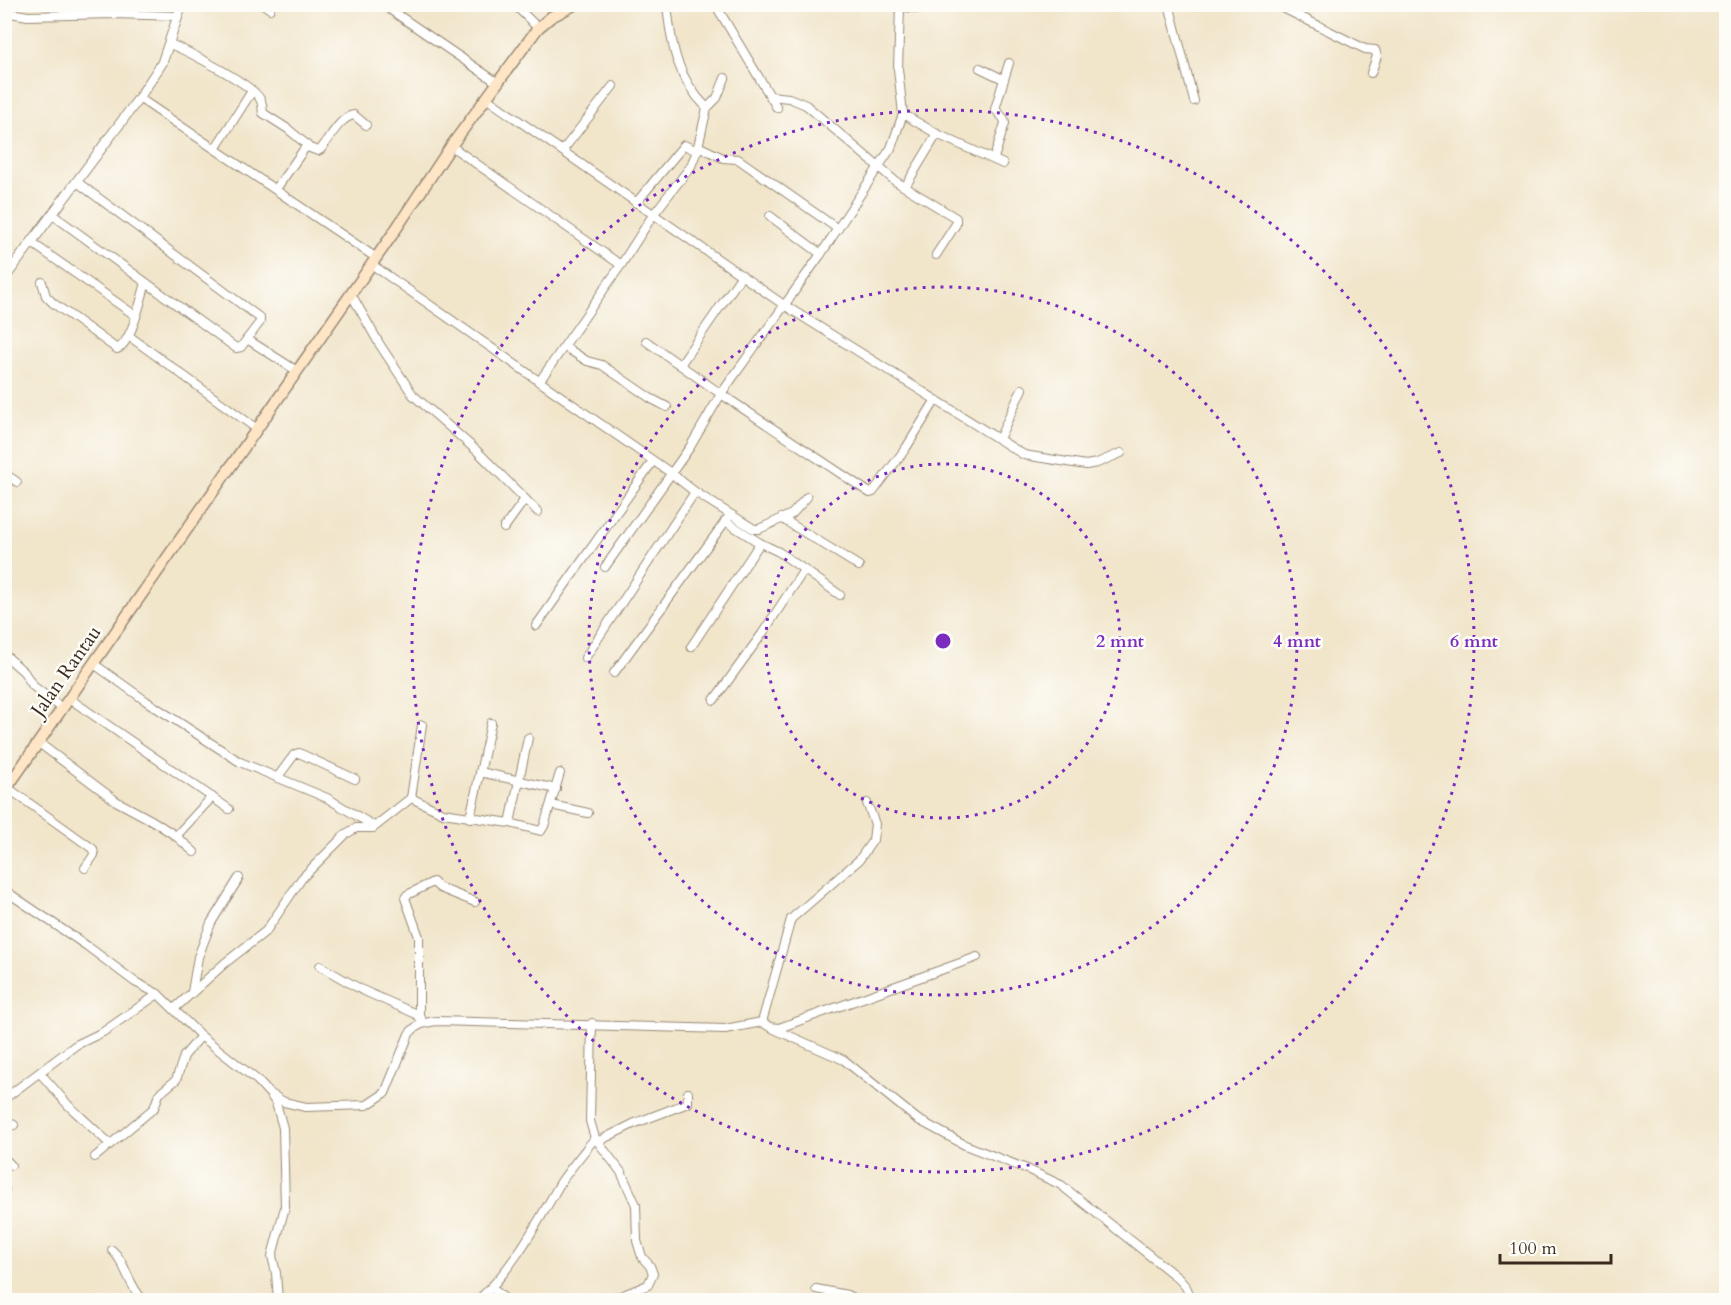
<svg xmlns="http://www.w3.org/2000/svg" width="1731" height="1305" viewBox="0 0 1731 1305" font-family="Cardo,serif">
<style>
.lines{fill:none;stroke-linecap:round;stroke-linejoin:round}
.minor-casing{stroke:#968874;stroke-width:10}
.tertiary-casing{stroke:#968874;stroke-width:11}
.secondary-casing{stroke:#968874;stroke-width:13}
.minor{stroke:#fff;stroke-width:8}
.tertiary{stroke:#fff;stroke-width:9}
.secondary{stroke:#fee5c5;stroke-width:10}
.ring{fill:none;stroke:#7b2cbf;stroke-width:3;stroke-dasharray:3 6}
.labels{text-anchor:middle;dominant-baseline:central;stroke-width:5;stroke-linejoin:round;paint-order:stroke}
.street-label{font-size:20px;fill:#3b2a1e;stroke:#fdfcf7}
.centre{fill:#7b2cbf;stroke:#fdfcf7;stroke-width:3}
.ring-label{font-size:18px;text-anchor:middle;font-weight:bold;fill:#7b2cbf;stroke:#fdfcf7;stroke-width:5;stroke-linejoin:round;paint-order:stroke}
</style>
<rect width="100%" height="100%" fill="#fdfcf7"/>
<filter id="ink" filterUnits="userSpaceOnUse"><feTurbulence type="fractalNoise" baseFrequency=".0167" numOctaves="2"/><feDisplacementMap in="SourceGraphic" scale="12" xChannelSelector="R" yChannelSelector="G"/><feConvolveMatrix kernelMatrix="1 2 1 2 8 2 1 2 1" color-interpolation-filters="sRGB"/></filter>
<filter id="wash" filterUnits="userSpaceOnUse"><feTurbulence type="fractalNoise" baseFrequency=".008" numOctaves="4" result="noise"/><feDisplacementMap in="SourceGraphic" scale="24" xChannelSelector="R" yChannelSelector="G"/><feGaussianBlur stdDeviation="1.35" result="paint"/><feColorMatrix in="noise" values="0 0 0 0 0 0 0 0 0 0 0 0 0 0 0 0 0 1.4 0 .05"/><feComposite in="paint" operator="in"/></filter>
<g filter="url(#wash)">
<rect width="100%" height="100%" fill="#f1e5ca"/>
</g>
<g filter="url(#ink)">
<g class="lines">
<defs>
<g id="minor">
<path d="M 263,4 L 270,9"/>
<path d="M 382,4 L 498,83"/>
<path d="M 514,4 L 538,28"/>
<path d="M 667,4 C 671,46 677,78 707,108"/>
<path d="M 715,4 L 770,96 L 789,98 L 806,105 L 895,181 L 956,218 L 956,224 L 936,255"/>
<path d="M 1169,4 L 1194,101"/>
<path d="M 1275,4 L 1365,49 L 1375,50 L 1377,56 L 1371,73"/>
<path d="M 4,12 L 28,16 L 114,14 L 178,16"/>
<path d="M 170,44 C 187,51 252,84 260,99 C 263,103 262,109 263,113 L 288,129 L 307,145 L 276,189"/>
<path d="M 980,68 L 1003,79"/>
<path d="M 770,96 L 777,108"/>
<path d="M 139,98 L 375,257"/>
<path d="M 486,98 L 784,305 L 1024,455 L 1086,465 L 1097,463 L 1121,453"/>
<path d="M 903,114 L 937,134 L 1003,164"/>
<path d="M 451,146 L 621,265"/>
<path d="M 698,146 L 723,158 L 738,159 L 838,229"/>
<path d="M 307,147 L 318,151 L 321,149 C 330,138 340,117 354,115 L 366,125"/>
<path d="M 215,149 L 252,91"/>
<path d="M 563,150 L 613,86"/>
<path d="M 994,158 L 1005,123 L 1004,119 L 995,109 L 1009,63"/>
<path d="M 905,187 L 937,134"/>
<path d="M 636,203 L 684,145 L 697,151"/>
<path d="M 53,215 L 236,348 L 241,347 L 260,322 L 260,318 L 77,182"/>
<path d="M 770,216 L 821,254"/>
<path d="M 32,243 L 136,316"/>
<path d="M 371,264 L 671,473 L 695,492 L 754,529 L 759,529 L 792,514 L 807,497"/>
<path d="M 42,282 L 46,296 L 53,303 L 117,349 C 132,343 141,298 146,283"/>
<path d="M 351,294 L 380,345 L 413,395 L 477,451 L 538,512"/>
<path d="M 129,336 L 257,429"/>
<path d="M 247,339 L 297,371"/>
<path d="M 646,341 L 721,394 L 870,493 L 873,492 L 906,448 L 935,401"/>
<path d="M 565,347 L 587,361 L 602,365 L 650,398 L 667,407"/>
<path d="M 680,365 L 742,275"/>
<path d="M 539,382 L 621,265 L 653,215 L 691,166 L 697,151 L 707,108 L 717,98 L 725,78"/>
<path d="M 999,439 L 1022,389"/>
<path d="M 4,473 L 17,482"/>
<path d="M 781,518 L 859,566"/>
<path d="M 504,528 L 525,499"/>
<path d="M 760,543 L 779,552 L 840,595"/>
<path d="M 605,567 L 690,447 L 721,394 L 821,254 L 891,148 L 903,114 L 898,69 L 900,6"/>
<path d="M 536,626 L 653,461"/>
<path d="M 691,647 L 760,543 L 725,521"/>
<path d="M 4,654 L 24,672 L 33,686 L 62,708"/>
<path d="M 585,658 L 695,492"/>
<path d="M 94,664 L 146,701 L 240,762 L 327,798 L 374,826"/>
<path d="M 614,673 L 730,515"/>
<path d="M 70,699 L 229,809"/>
<path d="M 714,700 L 762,634 L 804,570"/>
<path d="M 39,743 L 116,801 L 153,821 L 176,836 L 194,852"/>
<path d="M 480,772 L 556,789"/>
<path d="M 277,778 L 294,755 L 299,753 L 355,779"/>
<path d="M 8,788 L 93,849 L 94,855 L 85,868"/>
<path d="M 411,798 L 422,725"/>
<path d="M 551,805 L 588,813"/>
<path d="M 470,818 L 491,723"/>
<path d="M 510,823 L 528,738"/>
<path d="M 176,836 L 212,797"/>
<path d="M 4,890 L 87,946 L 135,982 L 158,994 L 201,1036 L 257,1080 L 269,1093 L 284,1102 L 306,1107 L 367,1105 L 385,1093 L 409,1034 C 416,1024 427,1022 438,1021 L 725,1029 L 762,1022 L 770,1027 L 779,1028 L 977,957"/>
<path d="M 320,966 L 362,990 L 414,1013 L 421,1018"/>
<path d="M 192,992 L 198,957 L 211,923 L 239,878"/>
<path d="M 174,1009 L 225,963 L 266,931 L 302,878 L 346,834 L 356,828 L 373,828 L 411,798 L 443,813 L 510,823 L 541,831 L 544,826 L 560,773"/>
<path d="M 419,1017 L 419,937 L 405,898 L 407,895 L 433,882 L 440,888 L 475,902"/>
<path d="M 762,1022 L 791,919 L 859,860 L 873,840 L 875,824 L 867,803"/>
<path d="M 774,1029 L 844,1060 L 917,1119 L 965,1145 L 1029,1170 L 1061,1185 L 1178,1278 L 1186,1287 L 1192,1300"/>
<path d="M 4,1031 L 5,1030"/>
<path d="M 40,1073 L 68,1105 L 109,1143"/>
<path d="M 272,1097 L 276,1103 L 283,1128 L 285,1207 L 272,1256 L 276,1273 L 278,1300"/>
<path d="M 4,1099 L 76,1045 L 103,1032 L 158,994"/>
<path d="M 4,1118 L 14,1125"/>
<path d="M 599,1141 L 633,1124 L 688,1103 L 688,1093"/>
<path d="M 95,1157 L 154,1108 L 159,1094 L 176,1080 L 184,1056 L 201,1036"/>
<path d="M 4,1158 L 11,1165"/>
<path d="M 4,1190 L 5,1190"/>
<path d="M 112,1250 C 126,1262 127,1284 143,1300"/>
<path d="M 492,1288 L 506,1300"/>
<path d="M 816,1289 L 847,1295 L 857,1300"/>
<path d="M 478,1300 C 514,1268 537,1223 561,1182 C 571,1167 584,1152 595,1138"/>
<path d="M 588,1300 L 621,1296 L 648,1285 L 653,1274 L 650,1266 L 642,1257 L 637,1241 L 636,1205 L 621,1172 L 595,1138 L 590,1121 L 592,1023"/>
</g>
<path id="tertiary" d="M 4,279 L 139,98 L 162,63 L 182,4"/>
<g id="secondary">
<path d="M 889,4 L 922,7 L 942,4"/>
<path d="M 4,792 L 392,235 L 451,146 L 538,28 L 551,17 L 576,4"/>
</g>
</defs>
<use href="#minor" class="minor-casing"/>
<use href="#tertiary" class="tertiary-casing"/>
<use href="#secondary" class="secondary-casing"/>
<use href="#minor" class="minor"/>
<use href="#tertiary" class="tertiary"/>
<use href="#secondary" class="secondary"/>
</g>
</g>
<g class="ring">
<circle cx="943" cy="641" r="177"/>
<circle cx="943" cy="641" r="354"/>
<circle cx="943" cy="641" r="531"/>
</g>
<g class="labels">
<g class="street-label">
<text transform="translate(66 671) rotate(-55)">Jalan Rantau</text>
</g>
</g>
<circle cx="943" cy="641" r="9" class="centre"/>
<g class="ring-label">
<text x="1120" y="647">2 mnt</text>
<text x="1297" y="647">4 mnt</text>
<text x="1474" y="647">6 mnt</text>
</g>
<rect width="1731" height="1305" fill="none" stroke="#fdfcf7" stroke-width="24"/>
<path d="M1500 1254v9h111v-9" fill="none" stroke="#3b2a1e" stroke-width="3"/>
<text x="1509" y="1254" font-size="18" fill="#3b2a1e" stroke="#fdfcf7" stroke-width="4.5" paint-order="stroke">100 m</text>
</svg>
